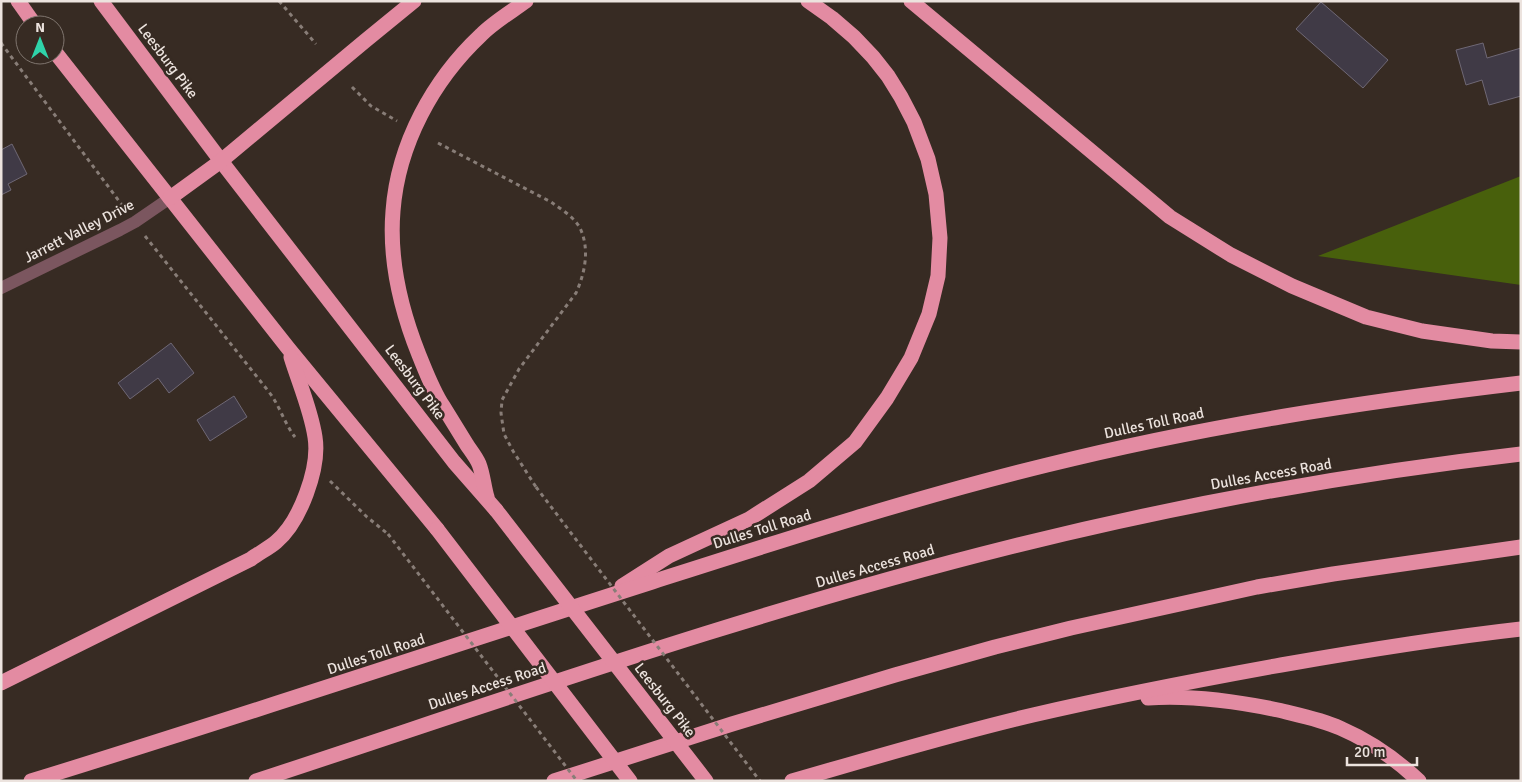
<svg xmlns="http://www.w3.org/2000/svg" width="1522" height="782" viewBox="0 0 1522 782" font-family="Signika,sans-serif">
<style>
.green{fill:#48600c}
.building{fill:#403a46;stroke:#6f6875}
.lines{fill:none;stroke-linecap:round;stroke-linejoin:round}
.path{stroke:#887d77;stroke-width:3;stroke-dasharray:4 4;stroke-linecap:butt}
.minor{stroke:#7b565f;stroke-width:12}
.highway{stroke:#e38ba2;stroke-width:15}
.path-bridge{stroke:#887d77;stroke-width:3;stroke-dasharray:4 4;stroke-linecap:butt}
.highway-bridge{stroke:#e38ba2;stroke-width:15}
.labels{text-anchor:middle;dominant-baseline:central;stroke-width:5;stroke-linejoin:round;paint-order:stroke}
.street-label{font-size:15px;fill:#ece3de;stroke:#372b23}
</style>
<rect width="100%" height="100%" fill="#372b23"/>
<path class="green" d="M 1521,176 L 1521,285 L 1318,256 Z"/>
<g class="building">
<path d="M 1321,2 L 1388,60 L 1363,88 L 1296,29 Z"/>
<path d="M 1483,43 L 1487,58 L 1521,48 L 1521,96 L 1489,105 L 1482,80 L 1466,85 L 1456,50 Z"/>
<path d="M 12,144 L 27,174 L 8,184 L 11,190 L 1,195 L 1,150 Z"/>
<path d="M 171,343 L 194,373 L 169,393 L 158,378 L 130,399 L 118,383 Z"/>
<path d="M 234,396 L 247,417 L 210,441 L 197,420 Z"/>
</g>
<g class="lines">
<g class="path">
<path d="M 279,1 L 316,44"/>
<path d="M 1,43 L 125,209"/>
<path d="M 352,87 L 371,106 L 397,121"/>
<path d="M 438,143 L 551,202 C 561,209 574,217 580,228 C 590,249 585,273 576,293 L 519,369 L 502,400 L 501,413 L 504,434 L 513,451 L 536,487"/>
<path d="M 145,236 L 269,392 C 280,406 284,423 295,437"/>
<path d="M 330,481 L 367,517 L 388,534"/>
</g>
<path class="minor" d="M 1,288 L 120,230 L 135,222 L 170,198"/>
<g class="highway">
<path d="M 18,1 L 35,25"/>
<path d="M 101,1 L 221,161 L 454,462 L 496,510"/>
<path d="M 911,1 L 1170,217 L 1231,255 L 1292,286 L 1366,317 L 1422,331 L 1492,341 L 1521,342"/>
<path d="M 55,52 L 288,348 L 437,529"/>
<path d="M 170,198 L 221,161 L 365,41 L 414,1"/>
<path d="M 487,497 C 484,487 483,474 479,464 C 476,457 471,451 467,445 C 459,432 451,419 443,406 C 433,391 426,372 419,355 C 401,310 389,259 393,211 C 398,144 433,80 481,35 C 494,22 511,12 526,1"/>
<path d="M 622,586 L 669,556 L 749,519 L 809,481 L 855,442 L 887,398 L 911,358 L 929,314 L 938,276 L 940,238 L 936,194 L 928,159 L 914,122 L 901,97 L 888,76 L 873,57 L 854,37 L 832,18 L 808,1"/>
<path d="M 1,683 L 251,559 C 259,553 269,548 276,542 C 300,522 320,468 315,437 C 311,410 299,383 291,357"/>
<path d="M 1148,698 C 1192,695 1235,701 1278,710 C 1298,715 1320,719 1340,728 C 1370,741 1396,759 1419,781"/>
<path d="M 31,781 C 239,717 445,648 652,582 C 783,540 913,498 1047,465 C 1203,426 1361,402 1521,383"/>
<path d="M 256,781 C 506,699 754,611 1010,547 C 1178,505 1348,474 1521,454"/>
<path d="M 554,781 L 732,724 L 895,675 L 995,647 L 1071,628 L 1257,587 L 1333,574 L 1521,547"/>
<path d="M 792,781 C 872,758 952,734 1033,715 C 1115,696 1198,680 1281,665 C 1361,651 1441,638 1521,629"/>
</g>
<g class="path-bridge">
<path d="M 536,487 L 760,781"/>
<path d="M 388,534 L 577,781"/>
</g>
<g class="highway-bridge">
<path d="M 496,510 L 706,781"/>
<path d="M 437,529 L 630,781"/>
</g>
</g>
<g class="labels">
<g class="street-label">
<text transform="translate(168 61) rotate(53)">Leesburg Pike</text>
<text transform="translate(79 231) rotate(-27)">Jarrett Valley Drive</text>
<text transform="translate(415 382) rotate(53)">Leesburg Pike</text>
<text transform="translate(1154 423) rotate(-12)">Dulles Toll Road</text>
<text transform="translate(1271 474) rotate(-10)">Dulles Access Road</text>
<text transform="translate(762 529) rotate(-17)">Dulles Toll Road</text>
<text transform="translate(875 566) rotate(-16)">Dulles Access Road</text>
<text transform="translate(376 654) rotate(-18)">Dulles Toll Road</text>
<text transform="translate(487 686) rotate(-18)">Dulles Access Road</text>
<text transform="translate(665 700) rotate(52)">Leesburg Pike</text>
</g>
</g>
<rect width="1522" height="782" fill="none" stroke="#ece3de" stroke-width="5"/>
<g transform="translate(40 40)"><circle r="24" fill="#372b23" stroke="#7f756e"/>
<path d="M0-4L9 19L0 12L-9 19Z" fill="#2fd4aa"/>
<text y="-8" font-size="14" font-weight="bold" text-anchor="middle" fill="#ece3de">N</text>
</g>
<path d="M1347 757v8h70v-8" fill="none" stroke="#ece3de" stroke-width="2.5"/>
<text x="1354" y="757" font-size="15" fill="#ece3de" stroke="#372b23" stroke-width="4" paint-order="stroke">20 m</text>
</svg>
